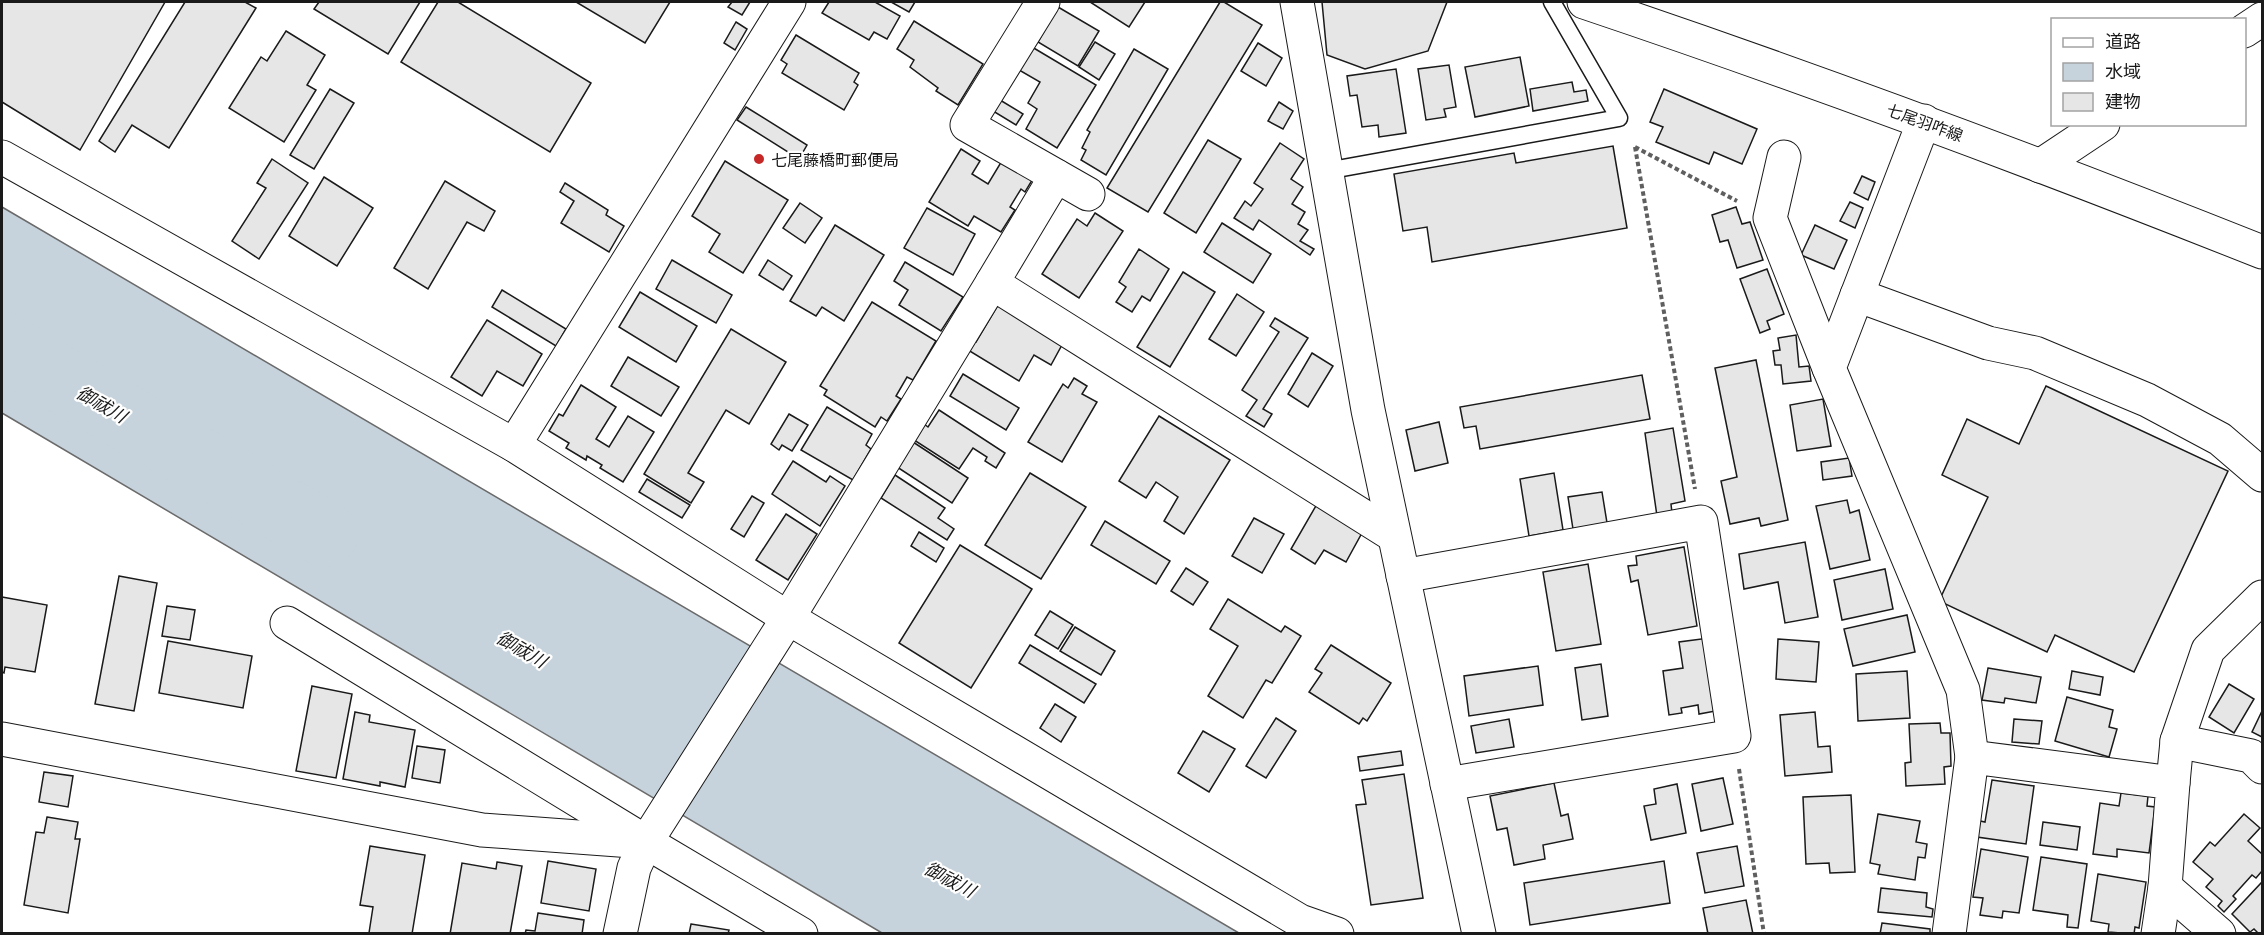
<svg xmlns="http://www.w3.org/2000/svg" width="2264" height="935" viewBox="0 0 2264 935" font-family="'Playfair Display','Noto Sans JP',serif">
<style>
.water{fill:#c6d2dc;stroke:#6a6a6a;stroke-width:1.5;fill-rule:evenodd}
.lines{fill:none;stroke-linecap:round;stroke-linejoin:round}
.river{stroke:#c6d2dc;stroke-width:66}
.building{fill:#e6e6e6;stroke:#1a1a1a;stroke-width:1.5}
.lane-casing{stroke:#1a1a1a;stroke-width:19}
.street-casing{stroke:#1a1a1a;stroke-width:35}
.secondary-casing{stroke:#1a1a1a;stroke-width:35}
.primary-casing{stroke:#1a1a1a;stroke-width:35}
.path{stroke:#5f5f5f;stroke-width:4;stroke-dasharray:4.5 3;stroke-linecap:butt}
.lane{stroke:#fff;stroke-width:16}
.street{stroke:#fff;stroke-width:33}
.secondary{stroke:#fff;stroke-width:33}
.primary{stroke:#fff;stroke-width:33}
.poi-dot{fill:#c62828;stroke:#fff;stroke-width:2}
.labels{text-anchor:middle;dominant-baseline:central;stroke-width:4.5;stroke-linejoin:round;paint-order:stroke}
.street-label{font-size:16px;fill:#1a1a1a;stroke:#fff}
.poi-label{font-size:16px;fill:#1a1a1a;stroke:#fff;text-anchor:start}
.water-label{font-size:18px;font-style:italic;fill:#1a1a1a;stroke:#fff}
</style>
<rect width="100%" height="100%" fill="#fff"/>
<path class="water" d="M 2,207 L 1239,933 L 882,933 L 2,413 ZM 85,387 L 139,415 L 176,427 L 215,448 L 261,482 L 259,489 L 225,486 L 178,469 L 81,422 L 63,397 L 63,388 Z"/>
<g class="lines">
<path class="river" d="M 2,345 L 325,534"/>
</g>
<g class="building">
<path d="M 2,2 L 165,2 L 80,150 L 2,102 Z"/>
<path d="M 185,2 L 245,2 L 256,8 L 169,148 L 132,125 L 115,152 L 99,141 Z"/>
<path d="M 319,2 L 420,2 L 388,54 L 314,9 Z"/>
<path d="M 438,2 L 458,2 L 591,83 L 550,152 L 401,62 Z"/>
<path d="M 576,2 L 670,2 L 645,43 Z"/>
<path d="M 732,2 L 750,2 L 742,15 L 728,7 Z"/>
<path d="M 829,2 L 875,2 L 900,16 L 887,39 L 874,32 L 869,40 L 822,13 Z"/>
<path d="M 891,2 L 915,2 L 909,12 Z"/>
<path d="M 1090,2 L 1145,2 L 1129,27 Z"/>
<path d="M 1220,2 L 1224,2 L 1262,25 L 1148,212 L 1107,188 Z"/>
<path d="M 1322,2 L 1447,2 L 1428,51 L 1365,69 L 1327,55 Z"/>
<path d="M 1058,7 L 1099,31 L 1078,66 L 1038,42 Z"/>
<path d="M 914,21 L 983,64 L 958,105 L 936,91 L 938,88 L 910,67 L 914,60 L 897,49 Z"/>
<path d="M 736,22 L 747,29 L 735,50 L 724,43 Z"/>
<path d="M 286,31 L 325,55 L 307,85 L 316,90 L 284,142 L 229,108 L 261,57 L 267,61 Z"/>
<path d="M 796,35 L 859,73 L 854,82 L 858,85 L 844,110 L 782,73 L 787,64 L 781,60 Z"/>
<path d="M 1095,42 L 1115,54 L 1099,80 L 1079,67 Z"/>
<path d="M 1258,43 L 1282,58 L 1266,86 L 1241,71 Z"/>
<path d="M 1032,47 L 1096,85 L 1057,148 L 1026,129 L 1037,109 L 1028,103 L 1040,82 L 1019,70 Z"/>
<path d="M 1134,49 L 1168,69 L 1106,175 L 1081,160 L 1086,150 L 1082,148 L 1090,132 L 1087,130 Z"/>
<path d="M 1520,57 L 1529,106 L 1475,117 L 1465,67 Z"/>
<path d="M 1449,65 L 1456,107 L 1444,109 L 1446,117 L 1426,120 L 1418,69 Z"/>
<path d="M 1396,69 L 1406,133 L 1379,137 L 1378,125 L 1362,127 L 1357,95 L 1350,96 L 1347,76 Z"/>
<path d="M 1572,82 L 1574,92 L 1586,90 L 1588,101 L 1533,111 L 1530,89 Z"/>
<path d="M 330,89 L 354,103 L 314,169 L 290,155 Z"/>
<path d="M 1664,89 L 1757,129 L 1742,164 L 1714,152 L 1709,164 L 1656,142 L 1663,127 L 1650,122 Z"/>
<path d="M 1000,100 L 1023,114 L 1016,125 L 993,111 Z"/>
<path d="M 1279,102 L 1293,111 L 1283,129 L 1268,121 Z"/>
<path d="M 746,107 L 807,145 L 799,159 L 737,120 Z"/>
<path d="M 1208,140 L 1241,159 L 1196,233 L 1164,213 Z"/>
<path d="M 1280,143 L 1304,159 L 1291,179 L 1303,187 L 1292,204 L 1305,212 L 1298,224 L 1308,230 L 1300,241 L 1314,249 L 1310,255 L 1259,220 L 1253,230 L 1234,218 L 1245,201 L 1251,206 L 1263,189 L 1254,183 Z"/>
<path d="M 1613,146 L 1627,228 L 1432,262 L 1427,227 L 1403,231 L 1394,174 L 1514,153 L 1516,163 Z"/>
<path d="M 961,149 L 980,161 L 972,174 L 988,184 L 1003,159 L 1034,177 L 1025,192 L 1021,189 L 1010,207 L 1015,210 L 1001,232 L 974,216 L 968,226 L 929,202 Z"/>
<path d="M 272,159 L 308,183 L 259,259 L 232,241 L 266,188 L 257,183 Z"/>
<path d="M 725,161 L 788,200 L 743,273 L 709,252 L 720,234 L 692,216 Z"/>
<path d="M 1862,176 L 1875,182 L 1868,200 L 1854,193 Z"/>
<path d="M 324,177 L 373,208 L 337,266 L 289,236 Z"/>
<path d="M 445,181 L 495,211 L 484,231 L 467,222 L 428,289 L 394,268 Z"/>
<path d="M 565,183 L 608,210 L 606,215 L 624,226 L 609,252 L 561,223 L 574,201 L 560,192 Z"/>
<path d="M 1850,202 L 1863,208 L 1855,228 L 1840,221 Z"/>
<path d="M 800,203 L 822,218 L 805,243 L 783,228 Z"/>
<path d="M 1736,207 L 1742,224 L 1750,222 L 1763,260 L 1737,268 L 1728,240 L 1720,242 L 1712,215 Z"/>
<path d="M 927,208 L 975,234 L 953,275 L 904,248 Z"/>
<path d="M 1095,213 L 1123,231 L 1079,298 L 1042,274 L 1077,219 L 1087,226 Z"/>
<path d="M 1222,223 L 1271,254 L 1253,283 L 1204,252 Z"/>
<path d="M 835,225 L 884,255 L 844,321 L 822,307 L 816,316 L 790,301 Z"/>
<path d="M 1815,225 L 1847,240 L 1834,269 L 1801,255 Z"/>
<path d="M 1139,249 L 1169,269 L 1150,301 L 1142,296 L 1132,312 L 1116,302 L 1126,287 L 1119,282 Z"/>
<path d="M 672,260 L 732,295 L 716,323 L 656,289 Z"/>
<path d="M 768,260 L 792,276 L 783,290 L 759,275 Z"/>
<path d="M 905,262 L 963,297 L 941,331 L 899,305 L 908,290 L 894,281 Z"/>
<path d="M 1767,269 L 1784,314 L 1767,321 L 1770,329 L 1760,333 L 1740,279 Z"/>
<path d="M 1183,272 L 1215,292 L 1170,367 L 1137,347 Z"/>
<path d="M 502,290 L 566,329 L 556,346 L 492,307 Z"/>
<path d="M 640,292 L 697,326 L 676,362 L 619,327 Z"/>
<path d="M 1237,294 L 1264,312 L 1236,356 L 1209,339 Z"/>
<path d="M 872,302 L 936,341 L 913,380 L 907,377 L 896,396 L 901,399 L 887,421 L 881,417 L 875,427 L 824,395 L 827,390 L 820,386 Z"/>
<path d="M 998,305 L 1063,343 L 1051,365 L 1034,355 L 1019,381 L 968,350 L 974,341 L 976,342 Z"/>
<path d="M 1275,318 L 1308,338 L 1263,409 L 1272,414 L 1264,427 L 1246,416 L 1257,400 L 1242,390 L 1279,332 L 1270,326 Z"/>
<path d="M 487,320 L 542,354 L 523,386 L 497,371 L 482,396 L 451,377 Z"/>
<path d="M 731,329 L 786,362 L 749,424 L 726,410 L 688,473 L 704,482 L 691,503 L 644,474 Z"/>
<path d="M 1796,335 L 1799,367 L 1809,366 L 1811,381 L 1783,384 L 1781,365 L 1775,365 L 1773,351 L 1780,350 L 1778,338 Z"/>
<path d="M 1312,353 L 1333,366 L 1308,407 L 1288,394 Z"/>
<path d="M 628,357 L 679,387 L 661,416 L 611,386 Z"/>
<path d="M 1756,360 L 1788,520 L 1761,526 L 1759,518 L 1730,524 L 1721,481 L 1737,477 L 1715,368 Z"/>
<path d="M 963,374 L 1019,408 L 1006,430 L 950,396 Z"/>
<path d="M 1642,375 L 1650,419 L 1480,449 L 1476,426 L 1464,428 L 1460,407 Z"/>
<path d="M 1074,378 L 1087,386 L 1082,394 L 1097,402 L 1062,462 L 1028,442 L 1063,384 L 1068,388 Z"/>
<path d="M 581,385 L 616,407 L 596,439 L 609,447 L 628,416 L 654,432 L 623,482 L 600,468 L 602,465 L 587,456 L 586,460 L 566,448 L 569,443 L 549,431 L 559,414 L 563,416 Z"/>
<path d="M 2046,386 L 2228,471 L 2134,672 L 2055,635 L 2047,652 L 1939,601 L 1988,497 L 1942,475 L 1967,419 L 2019,444 Z"/>
<path d="M 1823,399 L 1831,446 L 1797,451 L 1790,405 Z"/>
<path d="M 827,407 L 872,434 L 866,445 L 871,449 L 853,480 L 801,450 Z"/>
<path d="M 939,410 L 1005,453 L 996,468 L 985,461 L 987,457 L 973,448 L 959,469 L 914,440 L 924,424 L 928,427 Z"/>
<path d="M 789,414 L 808,425 L 792,451 L 782,445 L 779,450 L 771,444 Z"/>
<path d="M 1159,416 L 1230,460 L 1184,534 L 1164,521 L 1178,497 L 1156,482 L 1146,498 L 1119,481 Z"/>
<path d="M 1439,422 L 1448,463 L 1415,471 L 1406,430 Z"/>
<path d="M 1673,428 L 1685,501 L 1671,504 L 1672,513 L 1657,516 L 1645,433 Z"/>
<path d="M 913,442 L 968,478 L 952,503 L 897,467 Z"/>
<path d="M 1849,458 L 1852,476 L 1823,480 L 1821,462 Z"/>
<path d="M 793,461 L 826,482 L 830,476 L 845,486 L 820,526 L 772,494 Z"/>
<path d="M 1030,473 L 1086,507 L 1041,579 L 985,545 Z"/>
<path d="M 1554,473 L 1563,530 L 1529,536 L 1520,479 Z"/>
<path d="M 895,475 L 945,508 L 938,518 L 954,529 L 947,540 L 881,498 Z"/>
<path d="M 647,479 L 690,505 L 682,518 L 639,492 Z"/>
<path d="M 1602,492 L 1607,523 L 1573,529 L 1568,497 Z"/>
<path d="M 752,496 L 764,503 L 744,537 L 731,529 Z"/>
<path d="M 1847,500 L 1850,513 L 1859,510 L 1870,560 L 1830,569 L 1816,506 Z"/>
<path d="M 1317,504 L 1363,531 L 1346,562 L 1324,550 L 1315,564 L 1291,549 Z"/>
<path d="M 786,514 L 817,534 L 788,580 L 756,560 Z"/>
<path d="M 1254,518 L 1284,534 L 1262,573 L 1232,556 Z"/>
<path d="M 1105,521 L 1170,561 L 1156,584 L 1091,545 Z"/>
<path d="M 919,532 L 944,548 L 936,562 L 911,546 Z"/>
<path d="M 1805,542 L 1818,617 L 1785,623 L 1778,582 L 1744,589 L 1739,554 Z"/>
<path d="M 960,545 L 1032,589 L 971,688 L 899,643 Z"/>
<path d="M 1684,547 L 1697,626 L 1648,635 L 1638,580 L 1631,582 L 1628,566 L 1637,565 L 1636,556 Z"/>
<path d="M 1588,564 L 1601,644 L 1556,651 L 1543,572 Z"/>
<path d="M 1186,568 L 1208,582 L 1193,605 L 1171,591 Z"/>
<path d="M 1885,569 L 1893,609 L 1842,620 L 1834,580 Z"/>
<path d="M 119,576 L 157,583 L 134,711 L 95,704 Z"/>
<path d="M 2,597 L 47,605 L 35,672 L 5,667 L 4,673 L 2,672 Z"/>
<path d="M 1228,599 L 1281,632 L 1285,626 L 1301,636 L 1272,683 L 1266,680 L 1243,718 L 1208,696 L 1238,646 L 1210,629 Z"/>
<path d="M 167,606 L 195,610 L 190,640 L 162,636 Z"/>
<path d="M 1050,611 L 1073,625 L 1058,649 L 1035,635 Z"/>
<path d="M 1907,615 L 1915,652 L 1853,666 L 1844,629 Z"/>
<path d="M 1075,627 L 1115,651 L 1101,675 L 1060,651 Z"/>
<path d="M 1709,638 L 1721,710 L 1699,714 L 1698,705 L 1681,708 L 1682,713 L 1669,715 L 1663,671 L 1683,668 L 1679,642 Z"/>
<path d="M 1778,639 L 1819,642 L 1816,682 L 1776,679 Z"/>
<path d="M 168,641 L 252,656 L 243,708 L 159,693 Z"/>
<path d="M 1030,645 L 1096,684 L 1084,703 L 1019,663 Z"/>
<path d="M 1331,645 L 1391,683 L 1367,721 L 1363,718 L 1359,724 L 1309,692 L 1322,673 L 1315,669 Z"/>
<path d="M 1601,664 L 1608,716 L 1582,720 L 1575,668 Z"/>
<path d="M 1538,666 L 1543,705 L 1469,716 L 1464,676 Z"/>
<path d="M 1988,668 L 2041,677 L 2036,703 L 2005,698 L 2004,703 L 1982,700 Z"/>
<path d="M 1907,671 L 1910,718 L 1858,721 L 1856,674 Z"/>
<path d="M 2072,671 L 2103,677 L 2100,695 L 2069,689 Z"/>
<path d="M 2229,684 L 2254,699 L 2234,733 L 2209,717 Z"/>
<path d="M 312,686 L 352,694 L 336,778 L 296,771 Z"/>
<path d="M 2067,697 L 2113,710 L 2109,727 L 2117,729 L 2109,757 L 2055,741 Z"/>
<path d="M 1055,704 L 1076,717 L 1061,742 L 1040,728 Z"/>
<path d="M 2262,711 L 2262,737 L 2252,732 Z"/>
<path d="M 355,712 L 370,715 L 369,722 L 415,730 L 405,787 L 380,782 L 380,786 L 343,779 Z"/>
<path d="M 1815,712 L 1818,747 L 1830,746 L 1832,772 L 1785,776 L 1780,715 Z"/>
<path d="M 1276,718 L 1296,731 L 1266,778 L 1246,766 Z"/>
<path d="M 1509,719 L 1514,747 L 1476,753 L 1471,726 Z"/>
<path d="M 2014,719 L 2042,721 L 2039,744 L 2012,742 Z"/>
<path d="M 1940,723 L 1941,733 L 1950,733 L 1951,766 L 1944,767 L 1945,784 L 1906,786 L 1905,763 L 1911,762 L 1909,724 Z"/>
<path d="M 1203,731 L 1235,749 L 1209,792 L 1178,773 Z"/>
<path d="M 417,746 L 445,750 L 440,783 L 412,778 Z"/>
<path d="M 1401,751 L 1403,765 L 1360,771 L 1358,757 Z"/>
<path d="M 44,772 L 73,776 L 68,807 L 39,802 Z"/>
<path d="M 1404,774 L 1423,898 L 1371,905 L 1356,805 L 1366,804 L 1362,780 Z"/>
<path d="M 1723,778 L 1733,824 L 1701,831 L 1692,784 Z"/>
<path d="M 1992,780 L 2034,786 L 2026,844 L 1977,837 L 1980,821 L 1985,822 Z"/>
<path d="M 1554,783 L 1561,816 L 1568,814 L 1573,839 L 1543,845 L 1545,859 L 1514,865 L 1507,828 L 1497,830 L 1490,796 Z"/>
<path d="M 1677,784 L 1686,833 L 1651,840 L 1644,806 L 1656,804 L 1654,789 Z"/>
<path d="M 2121,793 L 2148,796 L 2147,806 L 2155,807 L 2149,853 L 2117,849 L 2117,857 L 2093,854 L 2100,803 L 2119,806 Z"/>
<path d="M 1851,795 L 1855,872 L 1830,873 L 1829,863 L 1806,864 L 1803,797 Z"/>
<path d="M 1878,814 L 1920,821 L 1916,842 L 1927,844 L 1925,858 L 1918,857 L 1915,880 L 1878,874 L 1880,865 L 1870,863 Z"/>
<path d="M 2244,814 L 2260,828 L 2248,841 L 2262,854 L 2262,871 L 2256,878 L 2252,875 L 2233,896 L 2236,899 L 2224,912 L 2218,906 L 2222,901 L 2206,887 L 2213,879 L 2193,862 L 2210,842 L 2215,846 Z"/>
<path d="M 47,817 L 78,822 L 75,839 L 80,839 L 68,913 L 24,905 L 36,832 L 44,833 Z"/>
<path d="M 2043,822 L 2080,827 L 2077,850 L 2040,845 Z"/>
<path d="M 370,846 L 425,855 L 412,934 L 369,933 L 373,907 L 360,905 Z"/>
<path d="M 1737,846 L 1744,886 L 1705,893 L 1697,853 Z"/>
<path d="M 1981,849 L 2028,857 L 2019,913 L 2003,911 L 2002,918 L 1980,915 L 1983,898 L 1973,897 Z"/>
<path d="M 2041,857 L 2087,864 L 2078,928 L 2067,927 L 2068,915 L 2033,910 Z"/>
<path d="M 548,861 L 596,869 L 589,911 L 541,903 Z"/>
<path d="M 1664,861 L 1670,903 L 1530,925 L 1524,883 Z"/>
<path d="M 497,862 L 522,866 L 510,934 L 450,934 L 462,863 L 496,869 Z"/>
<path d="M 2098,874 L 2146,882 L 2139,928 L 2135,927 L 2134,934 L 2108,932 L 2109,924 L 2091,921 Z"/>
<path d="M 2262,882 L 2262,934 L 2259,934 L 2254,929 L 2250,932 L 2232,914 Z"/>
<path d="M 1881,888 L 1927,893 L 1926,907 L 1933,909 L 1932,917 L 1878,912 Z"/>
<path d="M 1746,900 L 1753,934 L 1708,934 L 1703,908 Z"/>
<path d="M 538,913 L 584,920 L 582,934 L 525,934 L 526,930 L 535,931 Z"/>
<path d="M 1882,923 L 1930,929 L 1930,934 L 1880,934 Z"/>
<path d="M 691,924 L 729,930 L 728,934 L 689,934 Z"/>
</g>
<g class="lines">
<defs>
<path id="lane" d="M 1326,171 L 1619,118 L 1552,2"/>
<g id="street">
<path d="M 1043,2 L 967,125 L 1088,194"/>
<path d="M 1924,121 L 1829,368 L 1963,690 L 1972,757"/>
<path d="M 2,157 L 514,445 L 788,618 L 1300,921 L 1337,934"/>
<path d="M 1784,157 L 1770,218 L 1829,368"/>
<path d="M 1056,176 L 992,283 L 1393,535"/>
<path d="M 1857,295 L 1988,343 L 2035,353 L 2147,400 L 2220,439 L 2262,475"/>
<path d="M 514,445 L 789,2"/>
<path d="M 1403,576 L 1701,522 L 1734,736 L 1447,784"/>
<path d="M 287,623 L 646,842 L 801,934"/>
<path d="M 2,739 L 482,830 L 646,842"/>
<path d="M 2177,741 L 2251,756 L 2262,767"/>
<path d="M 2173,783 L 2177,741 L 2208,650 L 2262,597"/>
<path d="M 2165,887 L 2219,934"/>
<path d="M 620,934 L 634,868 L 646,842 L 788,618 L 992,283"/>
<path d="M 1949,934 L 1972,757 L 2173,783 L 2165,887 L 2158,934"/>
</g>
<g id="secondary">
<path d="M 1297,2 L 1368,410 L 1479,934"/>
<path d="M 2244,31 L 2262,19"/>
<path d="M 2040,166 L 2103,124"/>
</g>
<path id="primary" d="M 1584,2 C 1813,79 2038,163 2262,252"/>
</defs>
<use href="#lane" class="lane-casing"/>
<use href="#street" class="street-casing"/>
<use href="#secondary" class="secondary-casing"/>
<use href="#primary" class="primary-casing"/>
<g class="path">
<path d="M 1635,147 L 1695,489"/>
<path d="M 1635,147 L 1737,201"/>
<path d="M 1739,769 L 1764,934"/>
</g>
<use href="#lane" class="lane"/>
<use href="#street" class="street"/>
<use href="#secondary" class="secondary"/>
<use href="#primary" class="primary"/>
</g>
<circle class="poi-dot" cx="759" cy="159" r="6"/>
<g class="labels">
<g class="street-label">
<text transform="translate(1925 122) rotate(20)">七尾羽咋線</text>
</g>
<g class="poi-label">
<text x="771" y="159">七尾藤橋町郵便局</text>
</g>
<g class="water-label">
<text transform="translate(102 404) rotate(30)">御祓川</text>
<text transform="translate(522 649) rotate(30)">御祓川</text>
<text transform="translate(950 879) rotate(28)">御祓川</text>
</g>
</g>
<rect width="2264" height="935" fill="none" stroke="#1a1a1a" stroke-width="6"/>
<rect x="2051" y="18" width="195" height="108" fill="#ffffff" stroke="#a3a3a3" stroke-width="1.5"/>
<rect x="2063" y="38" width="30" height="9" fill="#ffffff" stroke="#a3a3a3" stroke-width="1.5"/>
<text x="2105" y="48" font-size="18" fill="#1a1a1a">道路</text>
<rect x="2063" y="63" width="30" height="18" fill="#c6d2dc" stroke="#a3a3a3" stroke-width="1.5"/>
<text x="2105" y="78" font-size="18" fill="#1a1a1a">水域</text>
<rect x="2063" y="93" width="30" height="18" fill="#e6e6e6" stroke="#a3a3a3" stroke-width="1.5"/>
<text x="2105" y="108" font-size="18" fill="#1a1a1a">建物</text>
</svg>
